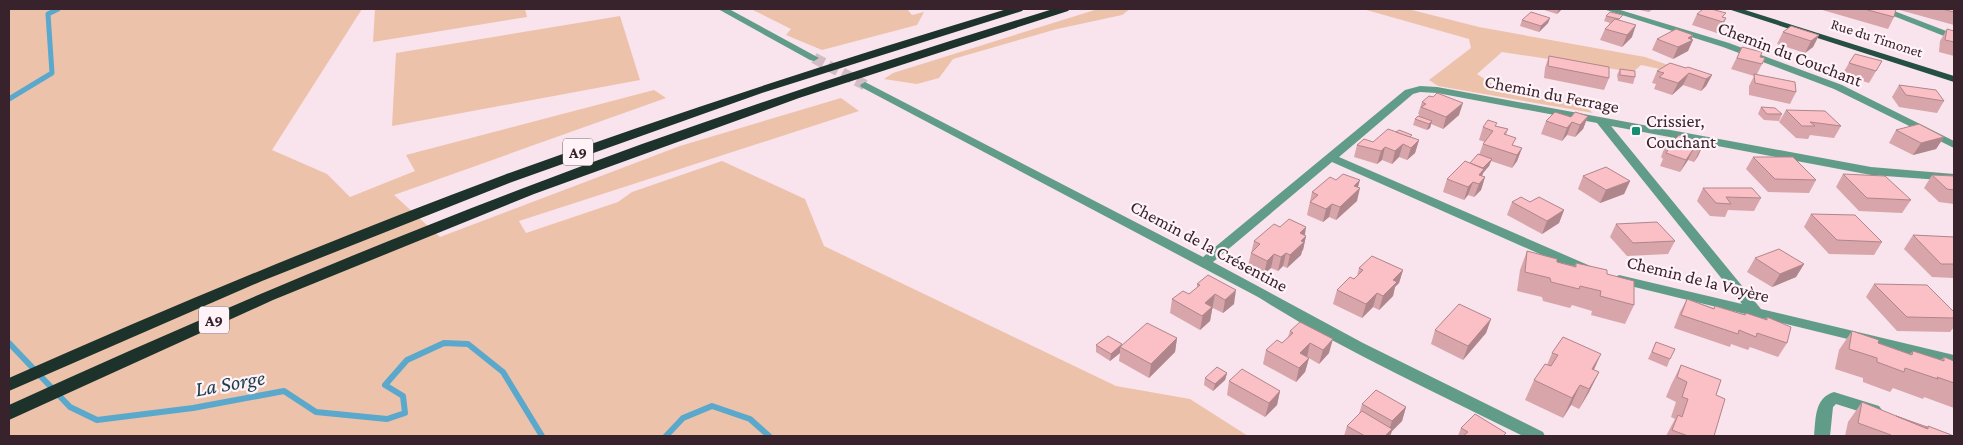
<svg xmlns="http://www.w3.org/2000/svg" width="1963" height="445" viewBox="0 0 1963 445" font-family="'Crimson Pro',serif">
<style>
.green{fill:#edc2aa}
.lines{fill:none;stroke-linecap:round;stroke-linejoin:round}
.stream-far1{stroke:#5ba8cd;stroke-width:5}
.stream{stroke:#5ba8cd;stroke-width:6}
.minor-tunnel{stroke:#d2bdc6;stroke-width:11;stroke-dasharray:11 5;stroke-linecap:butt}
.minor{fill:#619c89;fill-rule:evenodd}
.major{fill:#254f42;fill-rule:evenodd}
.highway{fill:#1c322b;fill-rule:evenodd}
.wall{fill:#d7a5aa}
.shaded-wall{fill:#af868b}
.building{fill:#fac0c6;stroke:#af868b}
.poi-dot{fill:#178e71;stroke:#fff3f8;stroke-width:2}
.labels{text-anchor:middle;dominant-baseline:central;stroke-width:4.5;stroke-linejoin:round;paint-order:stroke}
.far-street-label{font-size:15px;fill:#38232c;stroke:#fff3f8}
.shield{fill:#fff3f8;stroke:#746169;stroke-width:1}
.shield-label{font-size:16px;font-weight:bold;fill:#38232c}
.street-label{font-size:18px;fill:#38232c;stroke:#fff3f8}
.poi-label{font-size:18px;fill:#38232c;stroke:#fff3f8;text-anchor:start}
.near-water-label{font-size:22px;font-style:italic;fill:#1b3e4e;stroke:#fff3f8}
</style>
<rect width="100%" height="100%" fill="#f9e3ec"/>
<g class="green">
<path d="M 9,9 L 362,9 L 272,150 L 327,174 L 350,197 L 415,171 L 406,155 L 654,90 L 666,98 L 394,195 L 440,237 L 680,146 L 841,98 L 859,111 L 519,221 L 526,233 L 618,202 L 632,192 L 722,161 L 805,199 L 824,246 L 1116,386 L 1190,399 L 1248,436 L 9,436 Z"/>
<path d="M 375,9 L 525,9 L 527,17 L 373,42 Z"/>
<path d="M 751,9 L 907,9 L 912,15 L 924,12 L 917,25 L 822,50 L 786,35 L 791,29 Z"/>
<path d="M 1098,9 L 1130,9 L 1122,15 L 1057,29 L 953,59 L 939,78 L 917,84 L 884,79 L 893,73 Z"/>
<path d="M 1363,9 L 1408,9 L 1479,27 L 1645,57 L 1668,65 L 1660,69 L 1641,65 L 1633,72 L 1502,52 L 1477,74 L 1495,86 L 1525,87 L 1540,99 L 1559,103 L 1575,98 L 1593,113 L 1438,86 L 1429,80 L 1471,48 L 1469,39 Z"/>
<path d="M 620,16 L 640,80 L 392,126 L 396,53 Z"/>
</g>
<g class="lines">
<path class="stream-far1" d="M 9,99 L 52,73 L 48,14 L 58,9"/>
<g class="stream">
<path d="M 9,343 L 70,407 L 97,420 L 193,408 L 284,391 L 316,412 L 387,419 L 405,413 L 403,396 L 385,385 L 407,360 L 444,343 L 468,344 L 503,372 L 542,436"/>
<path d="M 666,436 L 683,418 L 712,406 L 750,419 L 769,436"/>
</g>
<path class="minor-tunnel" d="M 814,58 L 865,85"/>
<g class="minor">
<path d="M 718,9 L 729,9 L 819,58 L 814,61 L 810,60 Z"/>
<path d="M 1603,9 L 1617,9 L 1729,43 L 1842,85 L 1954,141 L 1954,148 L 1834,89 L 1723,47 Z"/>
<path d="M 1876,9 L 1889,9 L 1954,34 L 1954,40 Z"/>
<path d="M 865,82 L 1203,257 L 1405,90 L 1420,86 L 1437,87 L 1871,167 L 1954,174 L 1954,181 L 1871,175 L 1611,126 L 1761,309 L 1954,355 L 1954,365 L 1614,282 L 1612,279 L 1619,275 L 1742,304 L 1597,123 L 1437,93 L 1420,92 L 1413,94 L 1339,157 L 1595,268 L 1597,271 L 1595,274 L 1585,274 L 1332,162 L 1213,262 L 1363,343 L 1543,432 L 1545,436 L 1523,436 C 1435,392 1342,350 1258,297 L 861,87 L 860,85 Z"/>
<path d="M 1834,392 L 1879,406 L 1882,410 L 1879,414 L 1874,416 L 1836,404 L 1833,407 L 1830,436 L 1814,436 C 1816,419 1814,398 1834,392 Z"/>
</g>
<path class="major" d="M 1728,9 L 1742,9 L 1954,76 L 1954,82 Z"/>
<g class="highway">
<path d="M 1007,9 L 1024,9 L 1022,11 L 765,92 L 512,182 L 262,281 L 9,391 L 9,378 C 172,306 337,237 504,175 C 670,115 838,60 1007,9 Z"/>
<path d="M 1053,9 L 1070,9 L 1068,11 L 799,98 L 534,194 L 273,300 L 9,420 L 9,405 C 177,328 348,255 521,189 C 696,122 875,64 1053,9 Z"/>
</g>
</g>
<g class="wall">
<path d="M 1541,9 L 1562,9 L 1557,14 Z"/>
<path d="M 1635,9 L 1653,9 L 1649,12 Z"/>
<path d="M 1819,9 L 1954,9 L 1954,25 L 1896,9 L 1894,17 L 1888,29 Z"/>
<path d="M 1610,12 L 1621,21 L 1632,37 L 1622,47 L 1600,40 L 1605,29 L 1610,23 L 1604,21 L 1606,16 Z"/>
<path d="M 1697,14 L 1724,18 L 1721,30 L 1717,33 L 1692,25 Z"/>
<path d="M 1550,18 L 1548,23 L 1539,32 L 1520,26 L 1522,20 Z"/>
<path d="M 1947,29 L 1954,31 L 1954,56 L 1939,52 L 1940,41 Z"/>
<path d="M 1783,32 L 1819,35 L 1813,47 L 1805,53 L 1777,44 Z"/>
<path d="M 1693,35 L 1688,51 L 1673,59 L 1652,50 L 1657,39 Z"/>
<path d="M 1742,47 L 1760,57 L 1765,58 L 1757,74 L 1796,92 L 1790,104 L 1749,95 L 1749,86 L 1754,76 L 1731,69 Z"/>
<path d="M 1549,56 L 1609,78 L 1604,90 L 1544,78 L 1545,68 Z"/>
<path d="M 1882,61 L 1869,83 L 1842,75 L 1849,63 Z"/>
<path d="M 1686,68 L 1712,75 L 1706,86 L 1701,91 L 1683,85 L 1672,95 L 1654,89 L 1656,84 L 1652,83 L 1657,71 Z"/>
<path d="M 1620,69 L 1635,77 L 1633,84 L 1618,81 L 1617,75 Z"/>
<path d="M 1899,85 L 1944,101 L 1937,113 L 1899,107 L 1892,97 Z"/>
<path d="M 1422,102 L 1459,115 L 1443,129 L 1431,124 L 1430,128 L 1427,130 L 1413,125 L 1415,119 L 1419,116 L 1419,114 L 1418,114 Z"/>
<path d="M 1761,107 L 1782,114 L 1779,121 L 1764,120 L 1758,114 Z"/>
<path d="M 1786,110 L 1841,126 L 1834,138 L 1810,135 L 1808,139 L 1796,138 L 1779,122 Z"/>
<path d="M 1588,116 L 1583,129 L 1575,137 L 1567,135 L 1562,141 L 1541,134 L 1546,121 L 1571,117 Z"/>
<path d="M 1496,126 L 1508,129 L 1506,135 L 1514,146 L 1522,148 L 1517,161 L 1512,168 L 1491,161 L 1489,166 L 1483,173 L 1482,176 L 1485,177 L 1481,190 L 1474,197 L 1468,195 L 1464,200 L 1443,192 L 1447,179 L 1470,163 L 1479,155 L 1483,144 L 1485,142 L 1479,140 L 1483,127 Z"/>
<path d="M 1896,130 L 1944,137 L 1936,149 L 1913,155 L 1889,143 Z"/>
<path d="M 1412,138 L 1419,140 L 1415,153 L 1407,160 L 1399,157 L 1392,164 L 1382,160 L 1377,164 L 1354,157 L 1357,145 Z"/>
<path d="M 1704,143 L 1698,156 L 1694,162 L 1688,160 L 1680,172 L 1660,166 L 1663,159 L 1661,157 L 1666,144 Z"/>
<path d="M 1753,157 L 1816,180 L 1809,193 L 1768,192 L 1746,169 Z"/>
<path d="M 1843,174 L 1911,200 L 1902,213 L 1859,211 L 1836,187 Z"/>
<path d="M 1932,175 L 1954,176 L 1954,204 L 1939,202 L 1924,188 Z"/>
<path d="M 1583,176 L 1630,181 L 1624,194 L 1600,203 L 1578,189 Z"/>
<path d="M 1336,180 L 1358,187 L 1357,201 L 1336,220 L 1329,217 L 1323,222 L 1307,215 L 1312,192 Z"/>
<path d="M 1703,188 L 1761,198 L 1754,211 L 1728,210 L 1725,217 L 1710,216 L 1697,201 Z"/>
<path d="M 1512,202 L 1530,202 L 1564,210 L 1559,223 L 1542,234 L 1507,215 Z"/>
<path d="M 1811,214 L 1882,242 L 1874,255 L 1829,254 L 1804,227 Z"/>
<path d="M 1616,224 L 1675,241 L 1668,254 L 1627,256 L 1610,237 Z"/>
<path d="M 1280,227 L 1306,227 L 1305,236 L 1306,236 L 1303,250 L 1302,251 L 1301,255 L 1287,268 L 1283,266 L 1278,271 L 1271,268 L 1264,274 L 1248,266 L 1254,241 Z"/>
<path d="M 1913,235 L 1954,237 L 1954,278 L 1932,277 L 1904,249 Z"/>
<path d="M 1527,251 L 1557,262 L 1575,266 L 1576,263 L 1607,274 L 1634,305 L 1625,324 L 1591,315 L 1592,311 L 1572,305 L 1570,308 L 1543,301 L 1542,297 L 1517,291 L 1520,270 Z"/>
<path d="M 1755,258 L 1804,264 L 1796,277 L 1772,287 L 1747,272 Z"/>
<path d="M 1359,268 L 1403,270 L 1399,283 L 1395,287 L 1393,296 L 1379,310 L 1373,307 L 1362,318 L 1333,304 L 1337,290 L 1357,276 Z"/>
<path d="M 1197,284 L 1234,304 L 1223,313 L 1213,308 L 1212,309 L 1210,321 L 1200,330 L 1170,313 L 1172,299 L 1189,294 L 1197,288 Z"/>
<path d="M 1874,284 L 1954,312 L 1954,327 L 1950,332 L 1897,331 L 1866,297 Z"/>
<path d="M 1687,299 L 1714,308 L 1715,306 L 1765,320 L 1767,317 L 1787,343 L 1778,357 L 1750,347 L 1748,350 L 1731,344 L 1730,347 L 1674,328 L 1680,312 Z"/>
<path d="M 1491,319 L 1486,333 L 1463,360 L 1431,344 L 1435,330 Z"/>
<path d="M 1290,331 L 1329,353 L 1319,364 L 1307,357 L 1309,358 L 1305,372 L 1296,382 L 1263,364 L 1266,350 L 1282,343 L 1288,337 Z"/>
<path d="M 1852,331 L 1878,343 L 1910,354 L 1913,351 L 1941,360 L 1944,357 L 1954,361 L 1954,408 L 1924,397 L 1923,399 L 1893,388 L 1890,392 L 1863,382 L 1863,378 L 1835,369 L 1839,350 Z"/>
<path d="M 1177,338 L 1175,352 L 1149,378 L 1119,361 L 1120,353 L 1110,361 L 1096,352 L 1096,345 L 1122,344 L 1122,346 Z"/>
<path d="M 1656,342 L 1670,359 L 1667,367 L 1648,359 Z"/>
<path d="M 1552,353 L 1599,372 L 1589,392 L 1579,409 L 1571,405 L 1563,418 L 1525,400 L 1534,380 L 1547,365 Z"/>
<path d="M 1681,365 L 1716,395 L 1714,436 L 1666,436 L 1675,419 L 1671,417 L 1676,402 L 1666,397 L 1671,385 Z"/>
<path d="M 1227,373 L 1225,380 L 1213,391 L 1204,385 L 1205,378 Z"/>
<path d="M 1229,381 L 1280,391 L 1277,405 L 1265,417 L 1227,395 Z"/>
<path d="M 1862,402 L 1896,416 L 1927,427 L 1928,426 L 1954,436 L 1845,436 L 1848,422 Z"/>
<path d="M 1362,404 L 1406,407 L 1402,421 L 1392,431 L 1390,436 L 1344,436 L 1347,426 L 1359,414 Z"/>
<path d="M 1461,428 L 1506,433 L 1504,436 L 1458,436 Z"/>
</g>
<g class="shaded-wall">
<path d="M 1559,9 L 1562,9 L 1557,14 Z"/>
<path d="M 1550,18 L 1548,23 L 1539,32 L 1541,26 Z"/>
<path d="M 1726,18 L 1721,30 L 1717,33 L 1723,22 Z"/>
<path d="M 1636,25 L 1632,37 L 1622,47 L 1627,35 Z"/>
<path d="M 1693,35 L 1691,41 L 1693,40 L 1688,51 L 1673,59 L 1678,47 L 1688,38 Z"/>
<path d="M 1819,35 L 1813,47 L 1805,53 L 1811,41 Z"/>
<path d="M 1689,73 L 1683,85 L 1672,95 L 1678,83 Z"/>
<path d="M 1712,75 L 1706,86 L 1701,91 L 1706,79 Z"/>
<path d="M 1463,103 L 1459,115 L 1443,129 L 1446,117 Z"/>
<path d="M 1588,116 L 1583,129 L 1575,137 L 1580,125 Z"/>
<path d="M 1432,121 L 1430,128 L 1427,130 L 1429,124 Z"/>
<path d="M 1572,122 L 1567,135 L 1562,141 L 1567,128 Z"/>
<path d="M 1944,137 L 1936,149 L 1913,155 L 1921,143 Z"/>
<path d="M 1419,140 L 1415,153 L 1407,160 L 1411,148 Z"/>
<path d="M 1704,143 L 1698,156 L 1694,162 L 1700,150 Z"/>
<path d="M 1403,144 L 1399,157 L 1392,164 L 1395,151 Z"/>
<path d="M 1385,147 L 1382,160 L 1377,164 L 1381,151 Z"/>
<path d="M 1522,148 L 1517,161 L 1512,168 L 1517,155 Z"/>
<path d="M 1694,148 L 1688,160 L 1680,172 L 1686,160 Z"/>
<path d="M 1492,159 L 1489,166 L 1483,173 L 1480,181 L 1479,175 L 1483,169 Z"/>
<path d="M 1485,177 L 1481,190 L 1474,197 L 1479,184 Z"/>
<path d="M 1360,180 L 1357,191 L 1360,188 L 1357,201 L 1336,220 L 1340,207 L 1354,186 Z"/>
<path d="M 1630,181 L 1624,194 L 1600,203 L 1606,190 Z"/>
<path d="M 1473,182 L 1468,195 L 1464,200 L 1468,187 Z"/>
<path d="M 1332,204 L 1329,217 L 1323,222 L 1326,209 Z"/>
<path d="M 1564,210 L 1559,223 L 1542,234 L 1547,221 Z"/>
<path d="M 1306,227 L 1304,238 L 1306,236 L 1303,250 L 1302,251 L 1301,255 L 1287,268 L 1290,255 L 1300,233 Z"/>
<path d="M 1286,253 L 1283,266 L 1278,271 L 1281,257 Z"/>
<path d="M 1274,254 L 1271,268 L 1264,274 L 1267,261 Z"/>
<path d="M 1804,264 L 1796,277 L 1772,287 L 1780,274 Z"/>
<path d="M 1403,270 L 1399,283 L 1395,287 L 1393,296 L 1379,310 L 1383,296 L 1393,280 Z"/>
<path d="M 1236,290 L 1234,304 L 1223,313 L 1225,300 Z"/>
<path d="M 1377,293 L 1373,307 L 1362,318 L 1366,304 Z"/>
<path d="M 1215,294 L 1210,321 L 1200,330 L 1205,303 Z"/>
<path d="M 1491,319 L 1486,333 L 1463,360 L 1468,346 Z"/>
<path d="M 1177,338 L 1175,352 L 1149,378 L 1151,364 Z"/>
<path d="M 1333,339 L 1329,353 L 1319,364 L 1323,350 Z"/>
<path d="M 1310,343 L 1307,357 L 1297,367 L 1300,353 Z"/>
<path d="M 1122,344 L 1122,348 L 1120,347 L 1120,353 L 1110,361 L 1111,354 Z"/>
<path d="M 1601,354 L 1592,374 L 1582,389 L 1592,369 Z"/>
<path d="M 1309,358 L 1305,372 L 1296,382 L 1299,368 Z"/>
<path d="M 1599,372 L 1589,392 L 1579,409 L 1589,389 Z"/>
<path d="M 1227,373 L 1225,380 L 1213,391 L 1215,384 Z"/>
<path d="M 1580,385 L 1571,405 L 1563,418 L 1572,398 Z"/>
<path d="M 1280,391 L 1277,405 L 1265,417 L 1269,403 Z"/>
<path d="M 1406,407 L 1402,421 L 1392,431 L 1390,436 L 1385,436 L 1388,433 L 1392,421 Z"/>
</g>
<g class="building">
<path d="M 1703,9 L 1711,9 L 1726,13 L 1722,17 L 1726,18 L 1723,22 L 1697,14 Z"/>
<path d="M 1864,9 L 1896,9 L 1894,17 Z"/>
<path d="M 1942,9 L 1954,9 L 1954,12 Z"/>
<path d="M 1531,12 L 1550,18 L 1541,26 L 1522,20 Z"/>
<path d="M 1610,12 L 1623,15 L 1619,19 L 1606,16 Z"/>
<path d="M 1615,19 L 1636,25 L 1627,35 L 1605,29 Z"/>
<path d="M 1791,26 L 1819,35 L 1811,41 L 1783,32 Z"/>
<path d="M 1676,29 L 1693,35 L 1688,38 L 1693,40 L 1678,47 L 1657,39 Z"/>
<path d="M 1947,29 L 1954,31 L 1954,42 L 1945,40 Z"/>
<path d="M 1742,47 L 1762,52 L 1760,57 L 1765,58 L 1762,64 L 1737,58 Z"/>
<path d="M 1855,54 L 1882,61 L 1876,71 L 1849,63 Z"/>
<path d="M 1549,56 L 1609,67 L 1609,78 L 1548,66 Z"/>
<path d="M 1670,63 L 1686,68 L 1688,67 L 1712,75 L 1706,79 L 1689,73 L 1678,83 L 1659,77 L 1664,73 L 1657,71 Z"/>
<path d="M 1620,69 L 1635,71 L 1635,77 L 1620,75 Z"/>
<path d="M 1754,74 L 1795,82 L 1796,92 L 1755,83 Z"/>
<path d="M 1899,85 L 1936,90 L 1944,101 L 1906,95 Z"/>
<path d="M 1437,93 L 1463,103 L 1446,117 L 1421,107 L 1426,104 L 1422,102 L 1429,96 L 1433,97 Z"/>
<path d="M 1761,107 L 1775,108 L 1782,114 L 1767,114 Z"/>
<path d="M 1786,110 L 1825,111 L 1841,126 L 1810,122 L 1815,126 L 1802,126 Z"/>
<path d="M 1555,112 L 1571,117 L 1575,112 L 1588,116 L 1580,125 L 1572,122 L 1567,128 L 1546,121 Z"/>
<path d="M 1418,116 L 1432,121 L 1429,124 L 1415,119 Z"/>
<path d="M 1488,120 L 1497,123 L 1495,126 L 1508,129 L 1504,134 L 1516,138 L 1512,145 L 1522,148 L 1517,155 L 1483,144 L 1493,131 L 1483,127 Z"/>
<path d="M 1919,124 L 1944,137 L 1921,143 L 1896,130 Z"/>
<path d="M 1388,129 L 1419,140 L 1411,148 L 1403,144 L 1395,151 L 1385,147 L 1381,151 L 1357,145 L 1364,139 L 1373,142 Z"/>
<path d="M 1399,130 L 1412,135 L 1410,137 L 1396,132 Z"/>
<path d="M 1679,135 L 1704,143 L 1700,150 L 1694,148 L 1686,160 L 1666,153 L 1670,147 L 1666,144 L 1668,142 L 1672,142 Z"/>
<path d="M 1478,154 L 1492,159 L 1483,168 L 1470,163 Z"/>
<path d="M 1753,157 L 1793,157 L 1816,180 L 1775,179 Z"/>
<path d="M 1465,161 L 1484,169 L 1479,175 L 1485,177 L 1479,184 L 1473,182 L 1468,187 L 1447,179 Z"/>
<path d="M 1606,167 L 1630,181 L 1606,190 L 1583,176 Z"/>
<path d="M 1343,174 L 1360,180 L 1354,186 L 1360,188 L 1340,207 L 1332,204 L 1326,209 L 1310,202 L 1318,195 L 1312,192 L 1330,177 L 1336,180 Z"/>
<path d="M 1843,174 L 1885,176 L 1911,200 L 1867,198 Z"/>
<path d="M 1932,175 L 1954,176 L 1954,190 L 1947,189 Z"/>
<path d="M 1703,188 L 1752,188 L 1761,198 L 1726,197 L 1731,204 L 1716,203 Z"/>
<path d="M 1521,197 L 1530,202 L 1539,197 L 1564,210 L 1547,221 L 1512,202 Z"/>
<path d="M 1811,214 L 1855,215 L 1882,242 L 1837,240 Z"/>
<path d="M 1289,219 L 1306,227 L 1300,233 L 1306,236 L 1301,241 L 1304,242 L 1290,255 L 1286,253 L 1281,257 L 1274,254 L 1267,261 L 1251,253 L 1260,244 L 1254,241 L 1274,224 L 1280,227 Z"/>
<path d="M 1657,222 L 1675,241 L 1633,243 L 1616,224 Z"/>
<path d="M 1913,235 L 1954,237 L 1954,264 L 1941,264 Z"/>
<path d="M 1779,249 L 1804,264 L 1780,274 L 1755,258 Z"/>
<path d="M 1527,251 L 1557,259 L 1557,262 L 1576,267 L 1576,263 L 1607,270 L 1607,274 L 1634,281 L 1634,305 L 1600,296 L 1601,291 L 1580,286 L 1579,289 L 1551,282 L 1550,278 L 1525,272 Z"/>
<path d="M 1372,256 L 1403,270 L 1393,280 L 1397,282 L 1383,296 L 1377,293 L 1366,304 L 1337,290 L 1350,277 L 1354,279 L 1363,270 L 1359,268 Z"/>
<path d="M 1208,275 L 1236,290 L 1225,300 L 1215,294 L 1205,303 L 1212,307 L 1202,316 L 1172,299 L 1183,291 L 1189,294 L 1200,285 L 1197,284 Z"/>
<path d="M 1874,284 L 1927,285 L 1954,312 L 1954,318 L 1907,317 Z"/>
<path d="M 1687,299 L 1714,309 L 1715,306 L 1745,315 L 1746,313 L 1767,320 L 1767,317 L 1791,327 L 1787,343 L 1757,333 L 1756,337 L 1739,330 L 1738,334 L 1681,315 Z"/>
<path d="M 1459,304 L 1491,319 L 1468,346 L 1435,330 Z"/>
<path d="M 1300,322 L 1333,339 L 1323,350 L 1310,343 L 1300,353 L 1309,358 L 1299,368 L 1266,350 L 1277,340 L 1282,343 L 1293,333 L 1290,331 Z"/>
<path d="M 1147,323 L 1177,338 L 1151,364 L 1120,347 Z"/>
<path d="M 1852,331 L 1879,340 L 1878,343 L 1912,355 L 1913,351 L 1944,361 L 1944,357 L 1954,361 L 1954,383 L 1937,377 L 1938,379 L 1905,368 L 1904,372 L 1877,362 L 1877,358 L 1849,349 Z"/>
<path d="M 1108,336 L 1122,344 L 1111,354 L 1096,345 Z"/>
<path d="M 1563,337 L 1601,354 L 1592,369 L 1599,372 L 1589,389 L 1580,385 L 1572,398 L 1534,380 L 1545,364 L 1551,366 L 1558,355 L 1552,353 Z"/>
<path d="M 1656,342 L 1675,349 L 1670,359 L 1652,352 Z"/>
<path d="M 1681,365 L 1721,380 L 1716,395 L 1725,399 L 1714,436 L 1688,436 L 1672,430 L 1678,415 L 1682,417 L 1688,399 L 1682,397 L 1687,382 L 1677,377 Z"/>
<path d="M 1217,367 L 1227,373 L 1215,384 L 1205,378 Z"/>
<path d="M 1242,369 L 1280,391 L 1269,403 L 1229,381 Z"/>
<path d="M 1376,390 L 1406,407 L 1392,421 L 1362,404 Z"/>
<path d="M 1862,402 L 1928,429 L 1928,426 L 1954,436 L 1891,436 L 1891,435 L 1858,423 Z"/>
<path d="M 1362,411 L 1392,429 L 1385,436 L 1365,436 L 1347,426 Z"/>
<path d="M 1475,414 L 1506,433 L 1503,436 L 1463,436 L 1468,432 L 1461,428 Z"/>
<path d="M 1896,416 L 1927,427 L 1926,428 Z"/>
</g>
<rect class="poi-dot" x="1631" y="126" width="10" height="10" rx="2.5"/>
<g class="labels">
<g class="far-street-label">
<text transform="translate(1877 38) rotate(18)">Rue du Timonet</text>
</g>
<g class="shield">
<rect x="563" y="138.5" width="30" height="27" rx="4"/>
<rect x="199" y="306.5" width="30" height="27" rx="4"/>
</g>
<g class="shield-label">
<text x="578" y="152">A9</text>
<text x="214" y="320">A9</text>
</g>
<g class="street-label">
<text transform="translate(1790 54) rotate(21)">Chemin du Couchant</text>
<text transform="translate(1552 94) rotate(11)">Chemin du Ferrage</text>
<text transform="translate(1209 246) rotate(28)">Chemin de la Crésentine</text>
<text transform="translate(1698 279) rotate(14)">Chemin de la Voyère</text>
</g>
<g class="poi-label">
<text x="1646" y="121">Crissier,<tspan x="1646" dy="21">Couchant</tspan></text>
</g>
<g class="near-water-label">
<text transform="translate(230 383) rotate(-10)">La Sorge</text>
</g>
</g>
<rect width="1963" height="445" fill="none" stroke="#38232c" stroke-width="20"/>
</svg>
